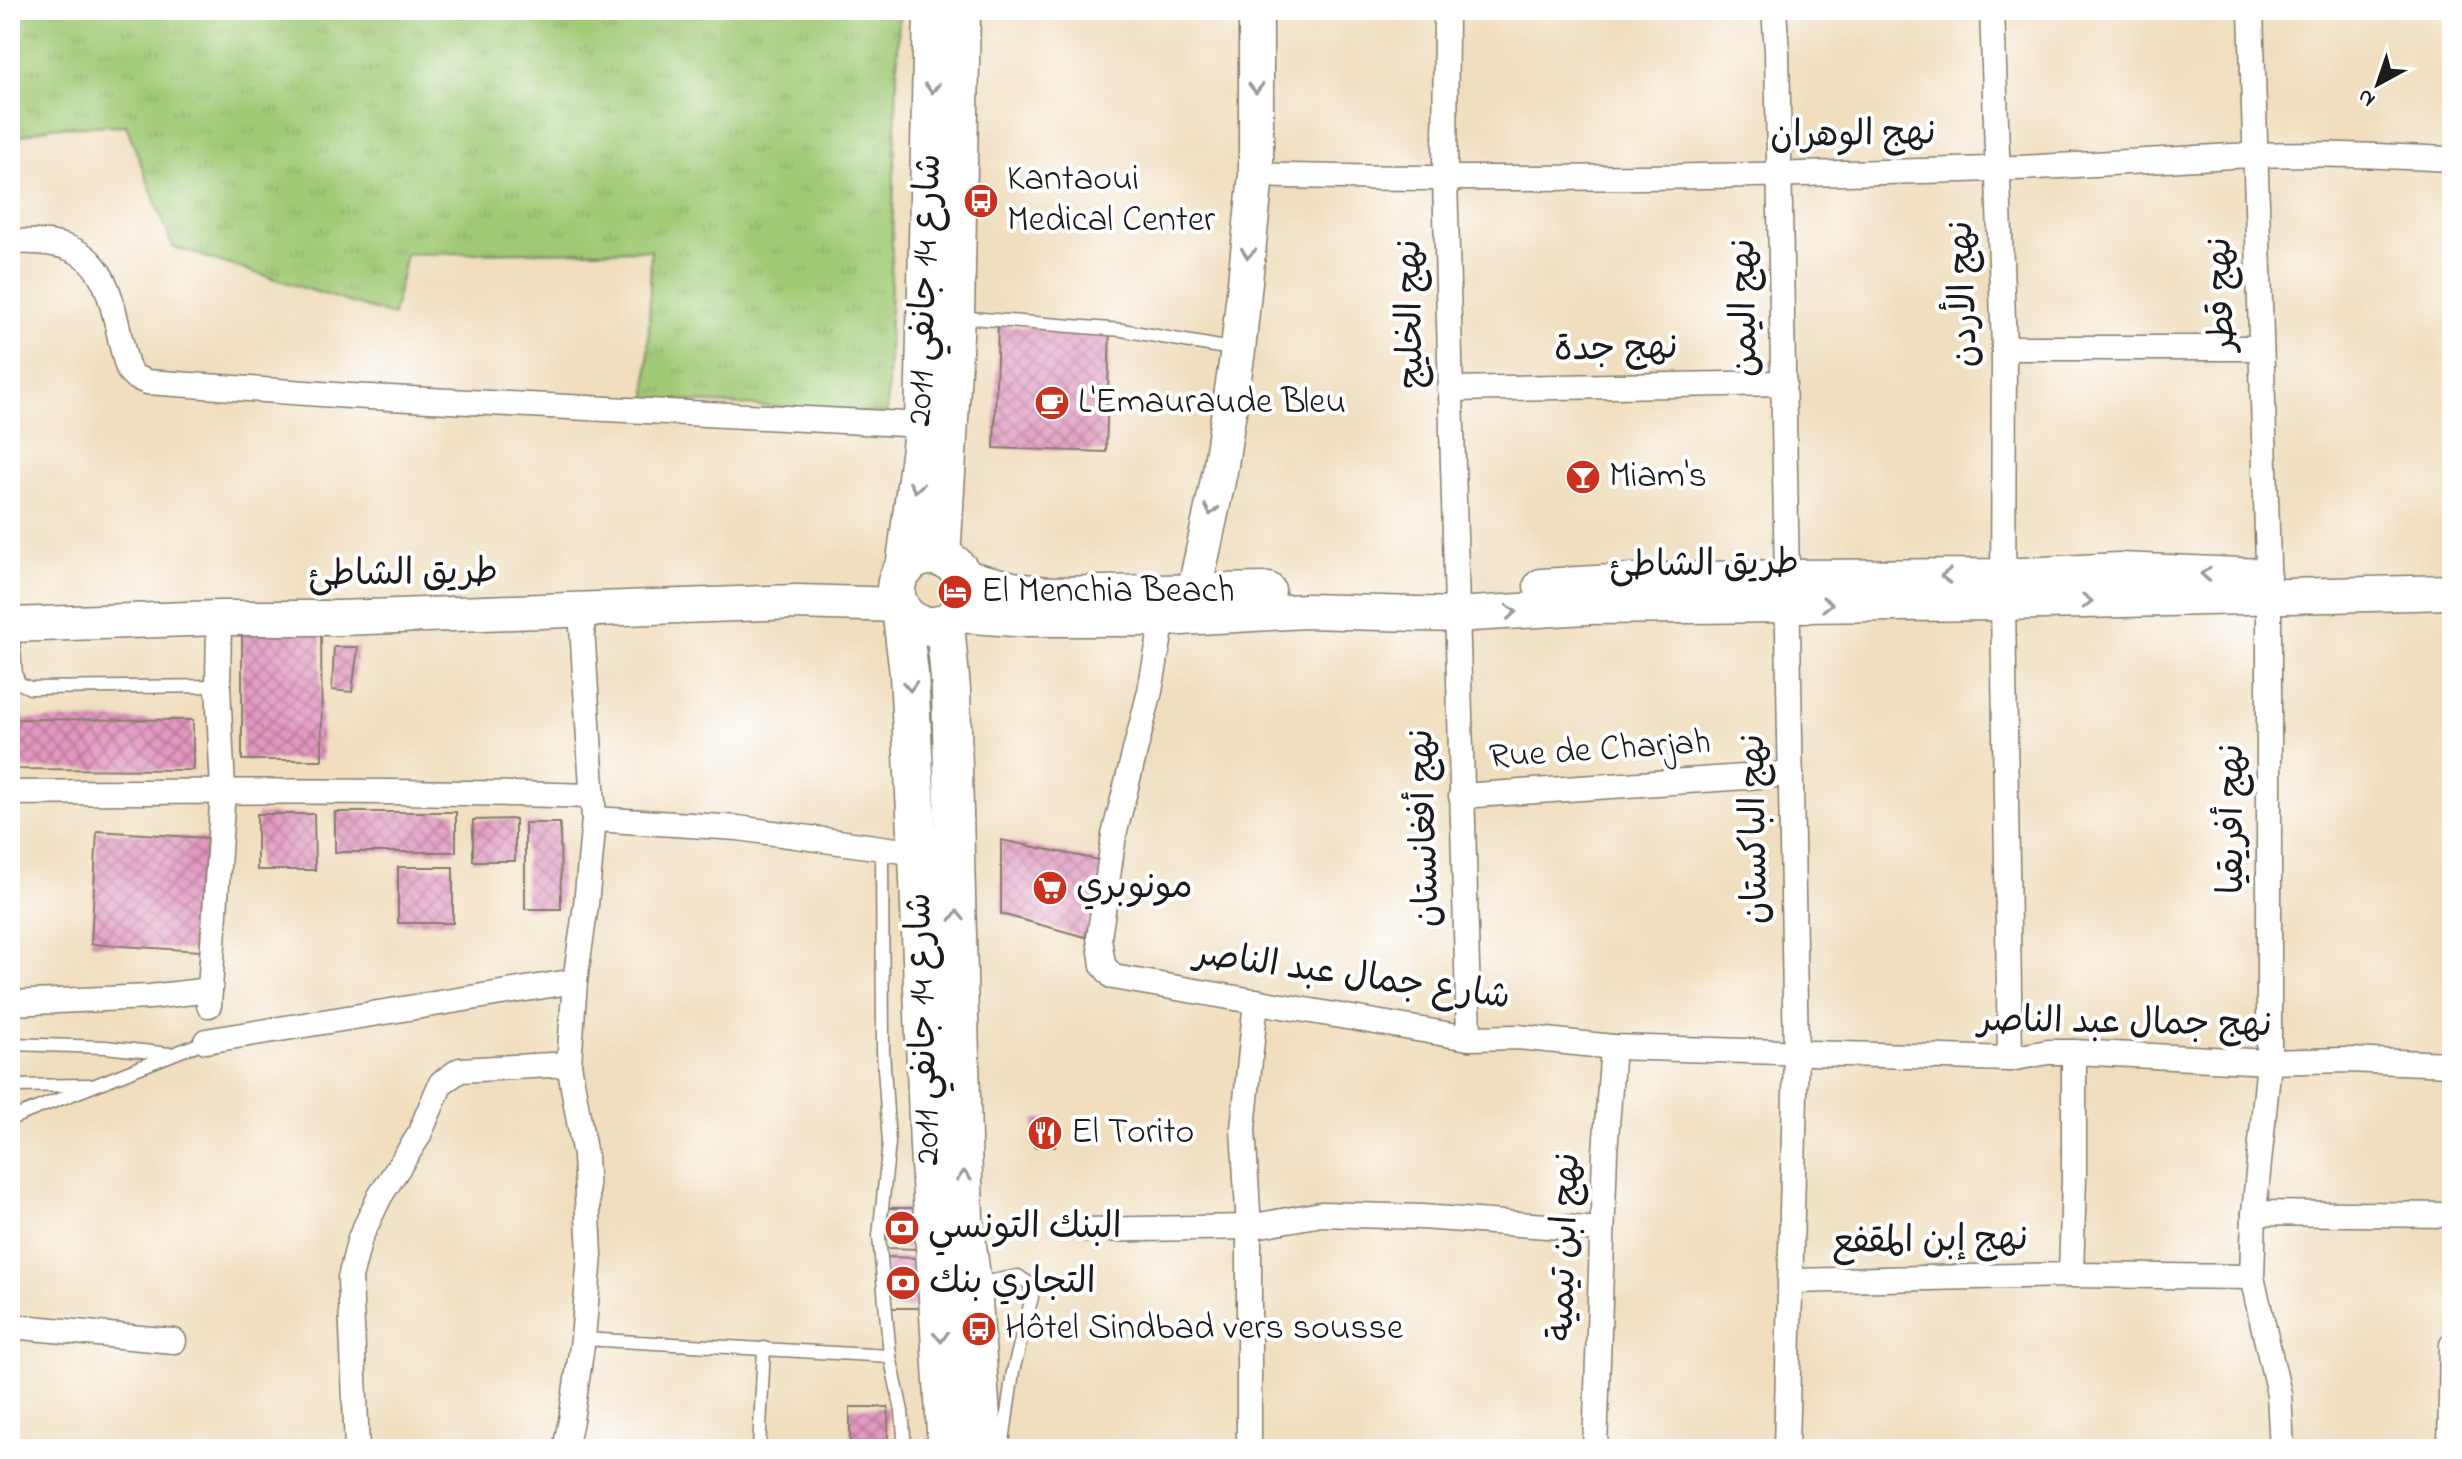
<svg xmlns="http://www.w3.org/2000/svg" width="2462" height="1459" viewBox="0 0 2462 1459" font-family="'Indie Flower','Playpen Sans Arabic',sans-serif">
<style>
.grass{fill:url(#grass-tufts);stroke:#5e7349;stroke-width:2}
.building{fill:url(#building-cross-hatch)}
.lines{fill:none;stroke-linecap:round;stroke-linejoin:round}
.lane-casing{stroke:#867d6d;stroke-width:15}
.street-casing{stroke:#867d6d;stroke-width:27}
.secondary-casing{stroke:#867d6d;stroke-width:37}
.primary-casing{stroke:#867d6d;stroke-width:41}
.lane{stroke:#fff;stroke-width:12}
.street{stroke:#fff;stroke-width:24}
.secondary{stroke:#fff;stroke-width:34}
.primary{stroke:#fff;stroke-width:38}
.oneway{stroke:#999}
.labels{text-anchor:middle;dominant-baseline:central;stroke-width:8;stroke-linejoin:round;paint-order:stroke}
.street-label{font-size:36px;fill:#1c1c1c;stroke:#fff}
.poi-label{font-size:36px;fill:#1c1c1c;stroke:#fff;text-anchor:start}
</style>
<defs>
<pattern id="grass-tufts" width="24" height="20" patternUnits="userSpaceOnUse" patternTransform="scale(2)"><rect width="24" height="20" fill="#a1ca76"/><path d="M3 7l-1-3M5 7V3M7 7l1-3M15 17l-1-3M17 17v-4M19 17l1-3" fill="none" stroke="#8aad66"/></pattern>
<pattern id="building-cross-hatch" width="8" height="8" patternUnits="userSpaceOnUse" patternTransform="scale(2)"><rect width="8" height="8" fill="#e297bf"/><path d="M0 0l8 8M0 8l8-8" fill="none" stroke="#b67a9a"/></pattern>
</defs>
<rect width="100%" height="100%" fill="#fff"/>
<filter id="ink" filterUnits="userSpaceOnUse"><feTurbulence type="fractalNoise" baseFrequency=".0125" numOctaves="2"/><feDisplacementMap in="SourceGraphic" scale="16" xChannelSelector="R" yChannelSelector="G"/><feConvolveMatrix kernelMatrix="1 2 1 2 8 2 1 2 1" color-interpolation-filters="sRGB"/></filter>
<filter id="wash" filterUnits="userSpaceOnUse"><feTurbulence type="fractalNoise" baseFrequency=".006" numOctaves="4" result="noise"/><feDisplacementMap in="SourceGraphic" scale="32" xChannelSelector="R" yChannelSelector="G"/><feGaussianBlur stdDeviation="1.8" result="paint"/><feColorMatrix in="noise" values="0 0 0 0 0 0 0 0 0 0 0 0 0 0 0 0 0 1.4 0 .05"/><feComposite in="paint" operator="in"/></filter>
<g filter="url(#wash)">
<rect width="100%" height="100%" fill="#f0debe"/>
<path class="grass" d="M 10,10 L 899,10 L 887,414 L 647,399 L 651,250 L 406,254 L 393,316 L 173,247 L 126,125 L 51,127 L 10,139 Z"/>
<g id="blocks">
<g class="building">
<path d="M 998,326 L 1110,330 L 1106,452 L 994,448 Z"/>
<path d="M 242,625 L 321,625 L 322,760 L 242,760 Z"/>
<path d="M 334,647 L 358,647 L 352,692 L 332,690 Z"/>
<path d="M 10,719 L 193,720 L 193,770 L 10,769 Z"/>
<rect x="335" y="812" width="121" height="40"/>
<path d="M 257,814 L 314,814 L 315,870 L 257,870 Z"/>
<path d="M 515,819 L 515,861 L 473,861 L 473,820 Z"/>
<path d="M 525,823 L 560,823 L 561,909 L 525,909 Z"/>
<path d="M 97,831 L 207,838 L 200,951 L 91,944 Z"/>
<path d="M 1001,840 L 1108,862 L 1085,937 L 1001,914 Z"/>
<rect x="398" y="867" width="55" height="56"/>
<rect x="1034" y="1119" width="21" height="28"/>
<path d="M 886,1208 L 919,1208 L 918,1249 L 886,1248 Z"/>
<path d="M 886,1257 L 920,1258 L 921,1308 L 886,1308 Z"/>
<path d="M 850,1407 L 888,1407 L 888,1446 L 850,1445 Z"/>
</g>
</g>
</g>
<g filter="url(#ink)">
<use href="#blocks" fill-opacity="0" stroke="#867d6d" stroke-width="2"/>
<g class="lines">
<defs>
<g id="lane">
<path d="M 958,317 L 1122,330 L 1237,350"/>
<path d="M 12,628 L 16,675 L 19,683 L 30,688 L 218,686"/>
<path d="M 882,848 L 883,1051 L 889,1143 L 879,1236 L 890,1356 L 902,1411 L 905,1449"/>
<path d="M 10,1044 L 105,1047 L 170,1054"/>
<path d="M 10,1086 L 89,1085"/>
<path d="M 10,1119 L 206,1041"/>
<path d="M 977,1284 L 1018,1276 L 1030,1284 L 1032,1297 L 1013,1371 L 1002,1449"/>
<path d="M 583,1339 L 890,1356"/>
<path d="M 759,1449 L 764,1348"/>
</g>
<g id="street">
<path d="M 1446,10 L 1445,178 L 1469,1038"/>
<path d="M 1774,10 L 1777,51 L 1796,1053 L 1786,1449"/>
<path d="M 1992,10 L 2004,348 L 2003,603 L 2010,1059"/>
<path d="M 2251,10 L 2269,597 L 2269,1062 L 2254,1213 L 2252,1277 L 2279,1394 L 2282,1449"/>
<path d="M 1256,175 C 1501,182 1748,176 1993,169 C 2080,166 2166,159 2253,155 C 2319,153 2386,156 2452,159"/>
<path d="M 10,241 C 29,242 48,241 66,247 C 117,263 113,329 129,371 L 135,377 L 147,382 L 350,396 L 924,425"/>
<path d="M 2004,348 L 2261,348"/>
<path d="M 1450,389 L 1784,383"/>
<path d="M 1163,619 L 1150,691 L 1114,835 L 1099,938 L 1103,965 L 1113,977 L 1469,1038 L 1518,1037 L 1613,1047 L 2010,1059 L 2048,1052 L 2074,1052 L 2269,1062 L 2345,1060 L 2452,1064"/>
<path d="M 10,793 C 204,791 398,790 592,796"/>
<path d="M 1461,796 L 1791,774"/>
<path d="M 594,819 L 738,828 L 918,853"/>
<path d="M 10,1003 L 150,997 L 210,990"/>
<path d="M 209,1005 L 223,790 L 218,686 L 219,618"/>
<path d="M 206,1041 L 575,981"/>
<path d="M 2254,1213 L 2452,1215"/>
<path d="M 1087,1230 L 1249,1227 L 1321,1214 L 1422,1217 L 1602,1230"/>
<path d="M 2071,1275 L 2252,1277"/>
<path d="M 1790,1281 L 2071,1275 L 2074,1177 L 2074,1052"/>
<path d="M 10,1326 L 174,1341"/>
<path d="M 357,1449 L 350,1278 L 360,1238 L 380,1196 L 418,1137 L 441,1083 L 460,1070 L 569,1064"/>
<path d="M 565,1449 L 571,1420 L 583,1339 L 590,1255 L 585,1156 L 569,1064 L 575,981 L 586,905 L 594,819 L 581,611"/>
<path d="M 1249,1449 L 1249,1227 L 1243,1129 L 1256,1001"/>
<path d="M 1595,1449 L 1605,1152 L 1613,1047"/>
<path d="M 2450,1449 L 2452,1345"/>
</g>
<g id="secondary">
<path d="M 964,577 L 1017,590 L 1049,594 L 1268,590"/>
<path d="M 1541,586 L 1633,581 L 1788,577 L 2003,576 L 2119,570 L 2264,576"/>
<path d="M 1194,593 L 1220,471 L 1238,350 L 1256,175 L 1256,10"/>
<path d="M 958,615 L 1014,619 L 1163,619 L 1306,611 L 1456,615 L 1586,607 L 2003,603 L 2452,592"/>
<path d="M 10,625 L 219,618 L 339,618 L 797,602 L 899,605"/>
</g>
<g id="primary">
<circle cx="931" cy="591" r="35"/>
<path d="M 941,558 L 955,317 L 961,10"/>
<path d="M 905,569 L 924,425 L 933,10"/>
<path d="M 901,609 L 909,673 L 918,853 L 929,1147 L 947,1449"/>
<path d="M 945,624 L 951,690 L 964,1221 L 972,1285 L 983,1449"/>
</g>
</defs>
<use href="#lane" class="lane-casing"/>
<use href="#street" class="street-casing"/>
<use href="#secondary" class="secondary-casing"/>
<use href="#primary" class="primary-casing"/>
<use href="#lane" class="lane"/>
<use href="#street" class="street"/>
<use href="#secondary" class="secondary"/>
<use href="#primary" class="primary"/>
</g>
<defs><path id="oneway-chevron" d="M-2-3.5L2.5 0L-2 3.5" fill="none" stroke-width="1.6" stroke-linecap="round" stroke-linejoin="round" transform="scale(2)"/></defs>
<g class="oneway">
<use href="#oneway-chevron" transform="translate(932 88) rotate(91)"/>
<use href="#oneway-chevron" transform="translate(1256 88) rotate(90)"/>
<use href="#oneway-chevron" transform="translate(1248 253) rotate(96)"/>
<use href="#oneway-chevron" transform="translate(916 487) rotate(98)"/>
<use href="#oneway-chevron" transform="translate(1211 510) rotate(102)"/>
<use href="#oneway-chevron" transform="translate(2206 574) rotate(-177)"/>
<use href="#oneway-chevron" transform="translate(1946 576) rotate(180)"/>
<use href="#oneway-chevron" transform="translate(2087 601) rotate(-1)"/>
<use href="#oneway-chevron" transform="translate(1827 604)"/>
<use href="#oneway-chevron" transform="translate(1511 612) rotate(-4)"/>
<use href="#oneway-chevron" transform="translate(910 686) rotate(87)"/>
<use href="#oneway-chevron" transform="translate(957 916) rotate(-92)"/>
<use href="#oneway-chevron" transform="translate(964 1176) rotate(-91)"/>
<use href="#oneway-chevron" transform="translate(941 1337) rotate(86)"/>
</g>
</g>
<defs>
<symbol id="bus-disc" viewBox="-11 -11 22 22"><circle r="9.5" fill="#c8321e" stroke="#fff"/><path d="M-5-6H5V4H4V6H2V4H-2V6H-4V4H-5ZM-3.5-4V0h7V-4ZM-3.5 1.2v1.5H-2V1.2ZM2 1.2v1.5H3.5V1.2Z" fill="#fff"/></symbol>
<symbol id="cafe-disc" viewBox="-11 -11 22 22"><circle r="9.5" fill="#c8321e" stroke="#fff"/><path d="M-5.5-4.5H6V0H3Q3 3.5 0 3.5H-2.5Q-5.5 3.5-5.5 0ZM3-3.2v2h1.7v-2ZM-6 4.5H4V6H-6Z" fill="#fff"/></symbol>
<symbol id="bar-disc" viewBox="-11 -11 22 22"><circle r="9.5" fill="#c8321e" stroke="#fff"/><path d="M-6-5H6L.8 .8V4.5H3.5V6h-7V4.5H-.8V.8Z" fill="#fff"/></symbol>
<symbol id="hotel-disc" viewBox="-11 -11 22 22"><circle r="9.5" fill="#c8321e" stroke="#fff"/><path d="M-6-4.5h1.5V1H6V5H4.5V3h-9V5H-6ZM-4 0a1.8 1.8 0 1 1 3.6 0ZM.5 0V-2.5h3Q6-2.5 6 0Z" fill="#fff"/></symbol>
<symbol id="supermarket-disc" viewBox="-11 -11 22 22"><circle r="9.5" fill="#c8321e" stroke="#fff"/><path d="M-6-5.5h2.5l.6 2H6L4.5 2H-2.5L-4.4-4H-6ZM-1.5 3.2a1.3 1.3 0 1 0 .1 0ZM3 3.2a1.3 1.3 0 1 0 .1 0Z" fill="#fff"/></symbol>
<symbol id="restaurant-disc" viewBox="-11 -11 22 22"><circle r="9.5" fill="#c8321e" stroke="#fff"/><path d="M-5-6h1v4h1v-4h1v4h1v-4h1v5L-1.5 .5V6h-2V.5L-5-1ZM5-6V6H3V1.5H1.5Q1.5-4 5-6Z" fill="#fff"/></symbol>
<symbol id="bank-disc" viewBox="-11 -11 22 22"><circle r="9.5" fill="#c8321e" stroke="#fff"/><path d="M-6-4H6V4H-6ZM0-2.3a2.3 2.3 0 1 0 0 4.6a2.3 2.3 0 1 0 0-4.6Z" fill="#fff"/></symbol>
</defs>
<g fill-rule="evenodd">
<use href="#bus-disc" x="961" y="181" width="40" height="40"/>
<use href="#cafe-disc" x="1032" y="383" width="40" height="40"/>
<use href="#bar-disc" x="1563" y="457" width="40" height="40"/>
<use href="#hotel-disc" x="935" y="572" width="40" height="40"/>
<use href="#supermarket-disc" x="1030" y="868" width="40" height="40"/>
<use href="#restaurant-disc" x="1025" y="1113" width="40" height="40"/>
<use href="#bank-disc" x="882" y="1208" width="40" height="40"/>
<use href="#bank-disc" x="883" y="1263" width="40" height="40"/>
<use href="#bus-disc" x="959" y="1309" width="40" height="40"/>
</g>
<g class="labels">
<g class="street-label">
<text transform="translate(1853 136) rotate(-1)">نهج الوهران</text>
<text transform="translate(926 290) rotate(-88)">شارع 14 جانفي 2011</text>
<text transform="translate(1965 294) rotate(-92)">نهج الأردن</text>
<text transform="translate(2223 294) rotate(-92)">نهج قطر</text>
<text transform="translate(1746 308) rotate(-91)">نهج اليمن</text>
<text transform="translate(1412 314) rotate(-91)">نهج الخليج</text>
<text transform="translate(1616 350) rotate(-1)">نهج جدة</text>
<text transform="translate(1704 566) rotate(-1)">طريق الشاطئ</text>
<text transform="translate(403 575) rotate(-1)">طريق الشاطئ</text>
<text transform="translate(1600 751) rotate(-4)">Rue de Charjah</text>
<text transform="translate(2233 819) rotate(-90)">نهج أفريقيا</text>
<text transform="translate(1426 828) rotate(-92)">نهج أفغانستان</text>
<text transform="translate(1756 829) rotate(-91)">نهج الباكستان</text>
<text transform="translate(1352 977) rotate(8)">شارع جمال عبد الناصر</text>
<text transform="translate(2125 1024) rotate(1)">نهج جمال عبد الناصر</text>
<text transform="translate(925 1029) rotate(-92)">شارع 14 جانفي 2011</text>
<text transform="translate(1930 1242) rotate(-1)">نهج إبن المقفع</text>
<text transform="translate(1566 1247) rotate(-88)">نهج ابن تيمية</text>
</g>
<g class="poi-label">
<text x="1007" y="180">Kantaoui<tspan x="1007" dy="41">Medical Center</tspan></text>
<text x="1078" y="403">L'Emauraude Bleu</text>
<text x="1609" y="477">Miam's</text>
<text x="981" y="592">El Menchia Beach</text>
<text x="1076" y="888">مونوبري</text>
<text x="1071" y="1133">El Torito</text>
<text x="928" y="1228">البنك التونسي</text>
<text x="929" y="1283">التجاري بنك</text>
<text x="1005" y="1329">Hôtel Sindbad vers sousse</text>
</g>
</g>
<rect width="2462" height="1459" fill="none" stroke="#fff" stroke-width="40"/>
<g transform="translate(2378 84) rotate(220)" stroke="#ffffff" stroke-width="6" paint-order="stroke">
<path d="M0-6L14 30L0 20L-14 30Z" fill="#1c1c1c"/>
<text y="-12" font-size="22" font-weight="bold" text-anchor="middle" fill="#1c1c1c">N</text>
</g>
</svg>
